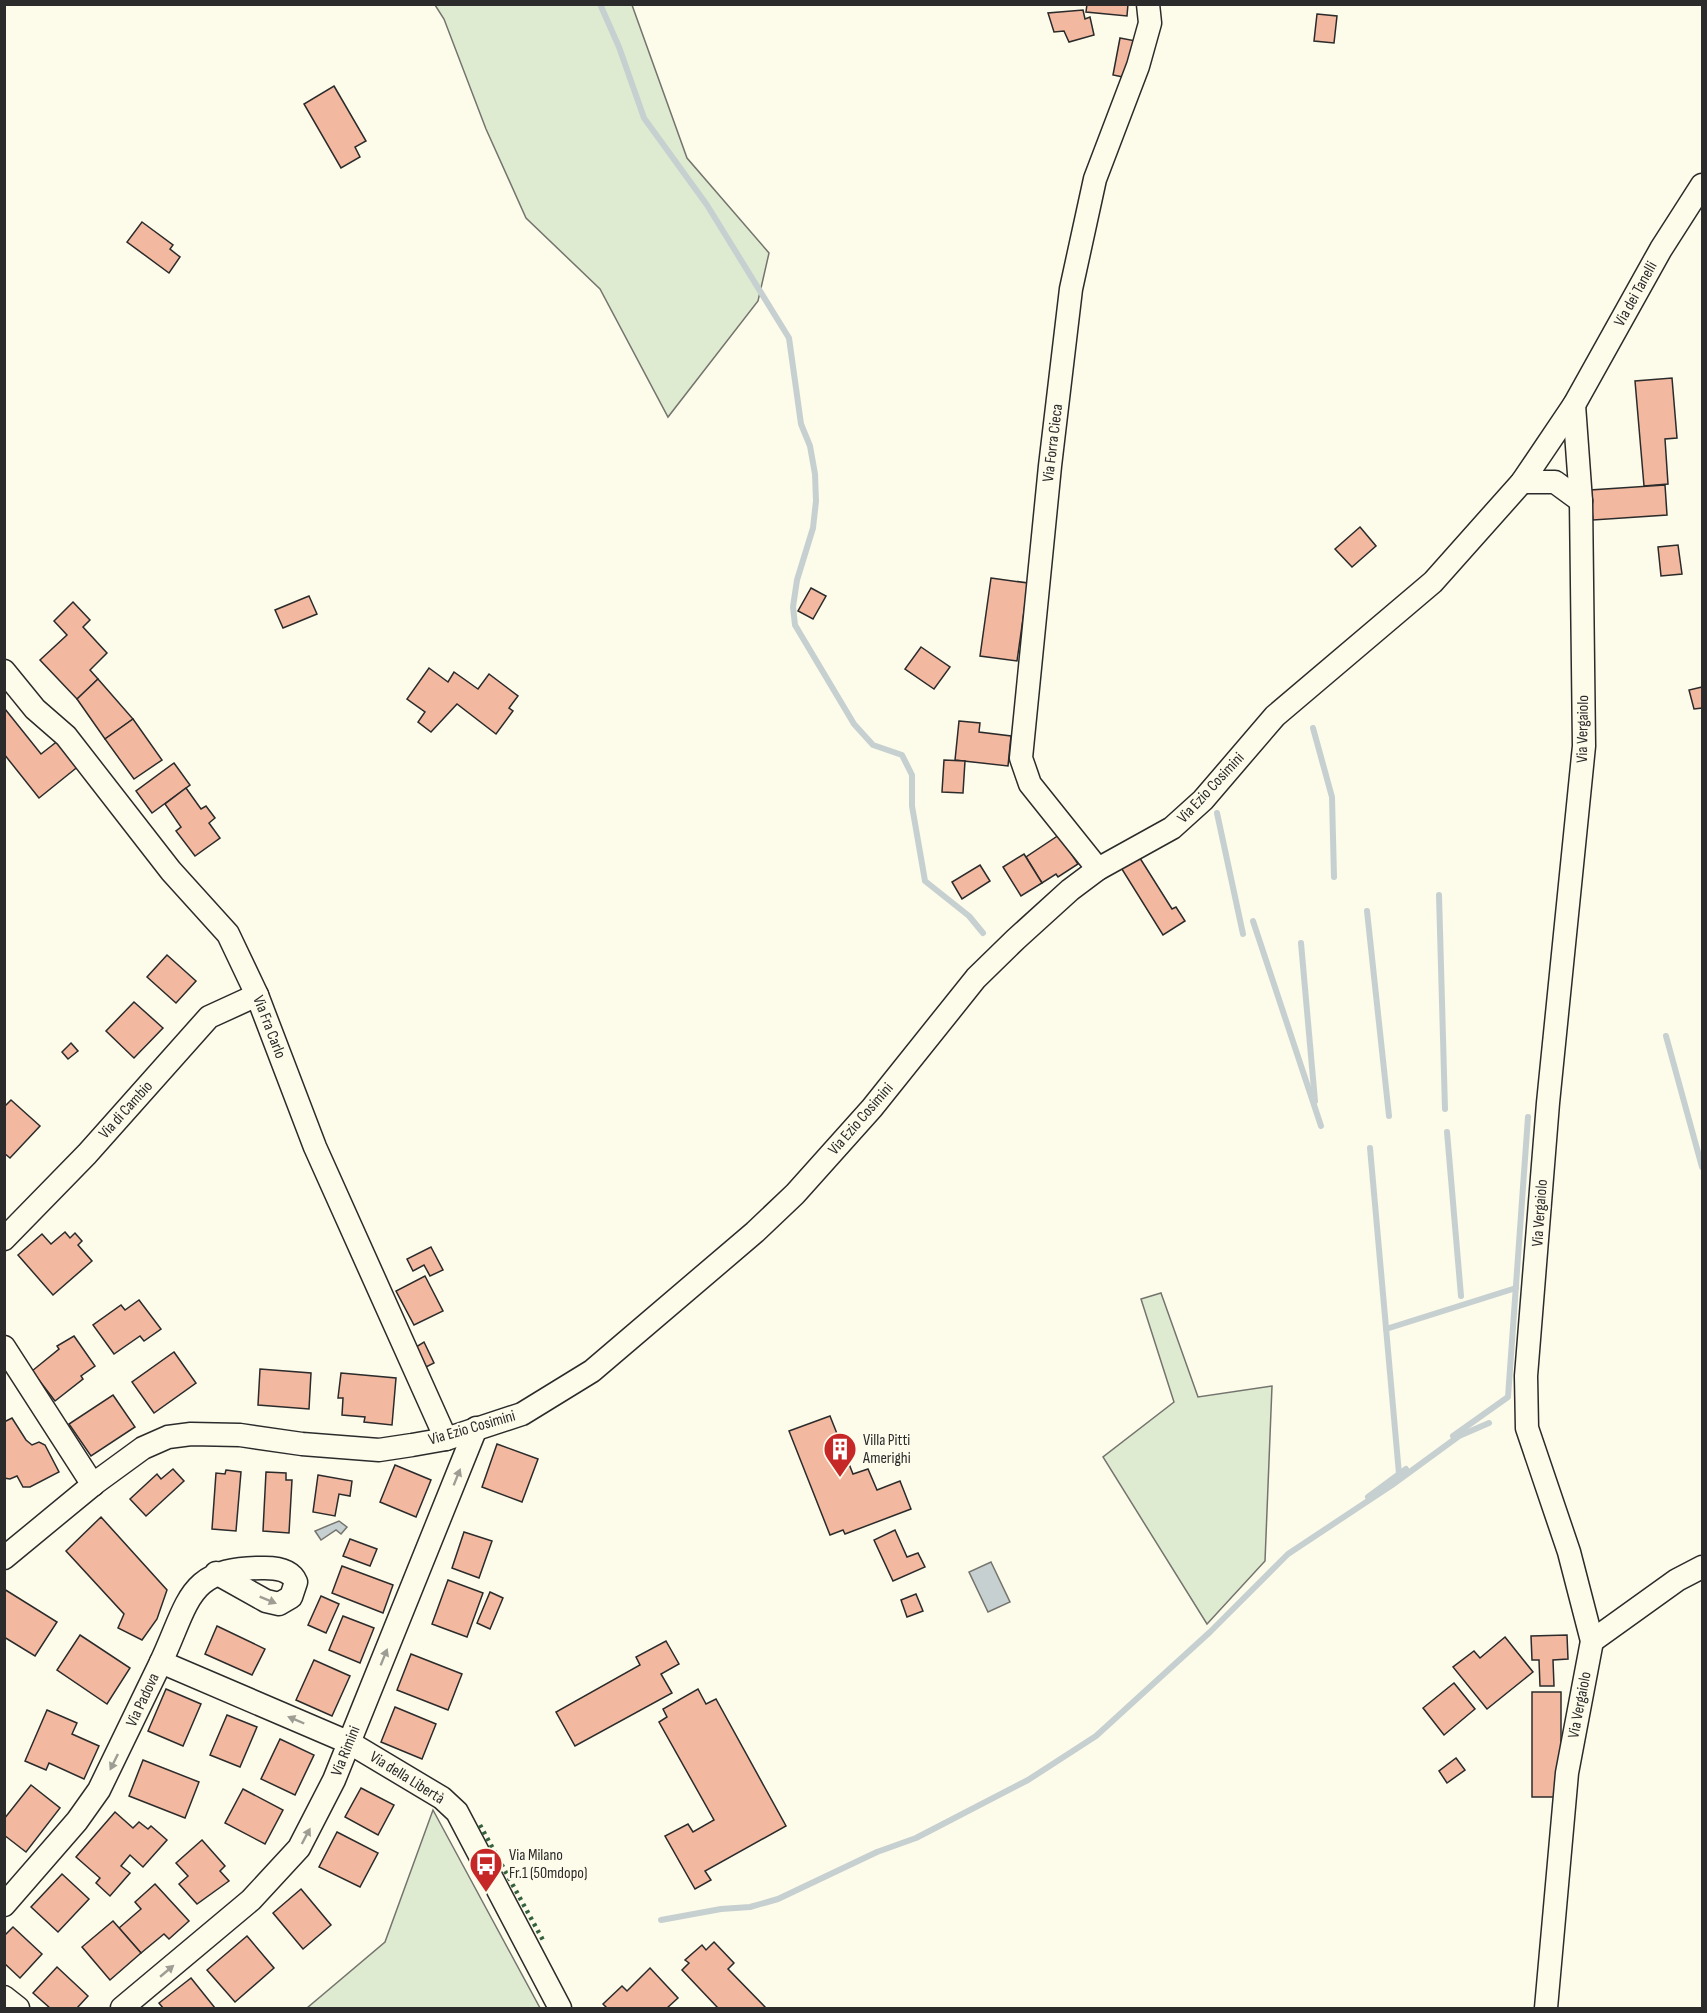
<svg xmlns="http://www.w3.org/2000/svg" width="1707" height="2013" viewBox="0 0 1707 2013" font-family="'Sofia Sans Condensed',sans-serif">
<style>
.green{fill:#deebd1;stroke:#74746e;stroke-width:1.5}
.water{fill:#c7d0d0;stroke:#74746e;stroke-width:1.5}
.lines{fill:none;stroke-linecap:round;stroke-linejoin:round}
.stream{stroke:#c7d0d0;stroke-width:6}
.building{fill:#f2b8a0;stroke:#2b2b2b;stroke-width:1.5}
.minor-casing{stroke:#2b2b2b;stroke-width:25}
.minor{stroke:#fdfbea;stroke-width:22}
.hedge{stroke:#34623c;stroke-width:4.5;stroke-dasharray:3 4.5;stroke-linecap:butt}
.oneway{fill:#9e9d94}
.labels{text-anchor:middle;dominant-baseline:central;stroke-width:4.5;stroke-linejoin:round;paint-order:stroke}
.street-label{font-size:16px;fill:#2b2b2b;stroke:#fdfbea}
.poi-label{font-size:16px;fill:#2b2b2b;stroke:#fdfbea;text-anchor:start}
</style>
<rect width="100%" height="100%" fill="#fdfbea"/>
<g class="green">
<path d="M 435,5 L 632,5 L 687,158 L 769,253 L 758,301 L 668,417 L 600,289 L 526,218 L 486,129 L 444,19 Z"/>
<path d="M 1161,1293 L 1198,1397 L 1272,1386 L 1265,1561 L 1207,1624 L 1103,1457 L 1174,1402 L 1141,1299 Z"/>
<path d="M 433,1810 L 540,2008 L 307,2008 L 385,1942 Z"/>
</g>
<g class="water">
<path d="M 339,1521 L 347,1527 L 341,1534 L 336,1530 L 321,1540 L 315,1531 Z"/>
<path d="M 991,1562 L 1010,1602 L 988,1612 L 969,1572 Z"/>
</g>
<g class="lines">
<g class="stream">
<path d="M 600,4 L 619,47 L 644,118 L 707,205 L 789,338 L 801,424 L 810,446 L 815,474 L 816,501 L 813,528 L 797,580 L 793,607 L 795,625 L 854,724 L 873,745 L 902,755 L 912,775 L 912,806 L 925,881 L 969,916 L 983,933"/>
<path d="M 1313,728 L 1332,797 L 1334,877"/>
<path d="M 1217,813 L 1243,934"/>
<path d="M 1439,895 L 1445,1109"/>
<path d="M 1367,911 L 1389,1116"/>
<path d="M 1253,921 L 1321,1126"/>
<path d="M 1301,943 L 1315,1101"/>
<path d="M 1666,1036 L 1702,1167"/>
<path d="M 1447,1132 L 1461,1296"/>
<path d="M 1370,1148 L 1399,1474"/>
<path d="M 1386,1329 L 1516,1288"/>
<path d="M 1453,1436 L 1508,1397 L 1528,1117"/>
<path d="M 1368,1497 L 1406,1469"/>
<path d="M 661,1920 L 721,1909 L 750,1907 L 778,1899 L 877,1852 L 916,1838 L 1028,1780 L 1096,1736 L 1210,1632 L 1288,1554 L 1392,1485 L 1459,1436 L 1489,1423"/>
</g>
</g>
<g class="building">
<path d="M 1087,4 L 1128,4 L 1127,16 L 1086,12 Z"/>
<path d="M 1083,10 L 1085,19 L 1090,17 L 1094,35 L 1069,42 L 1064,31 L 1054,32 L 1048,13 Z"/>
<path d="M 1317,14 L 1337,16 L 1334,43 L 1314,41 Z"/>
<path d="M 1120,38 L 1136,41 L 1128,78 L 1113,75 Z"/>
<path d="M 334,86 L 366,141 L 355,147 L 360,157 L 341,168 L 304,104 Z"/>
<path d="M 142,222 L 173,245 L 170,249 L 180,257 L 169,273 L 127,242 Z"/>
<path d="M 1672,378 L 1677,438 L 1665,439 L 1668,484 L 1644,486 L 1635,381 Z"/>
<path d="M 1665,485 L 1667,515 L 1593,520 L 1590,490 Z"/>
<path d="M 1360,527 L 1376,546 L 1352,567 L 1335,549 Z"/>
<path d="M 1678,545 L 1682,574 L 1661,576 L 1658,547 Z"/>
<path d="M 991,578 L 1028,583 L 1017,661 L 980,656 Z"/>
<path d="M 811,588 L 826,596 L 813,619 L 798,611 Z"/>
<path d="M 309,596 L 317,614 L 283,628 L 275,610 Z"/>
<path d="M 73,602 L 90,620 L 83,627 L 107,653 L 90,670 L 98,679 L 77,699 L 40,660 L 67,635 L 54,621 Z"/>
<path d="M 921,647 L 950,667 L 934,689 L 905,669 Z"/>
<path d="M 429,668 L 448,682 L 454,672 L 478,689 L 489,674 L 518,696 L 509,708 L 513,711 L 496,734 L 457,704 L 431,732 L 418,722 L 425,712 L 407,699 Z"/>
<path d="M 98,679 L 133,719 L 105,739 L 77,699 Z"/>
<path d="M 1702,687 L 1702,708 L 1694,709 L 1689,690 Z"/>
<path d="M 5,709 L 41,754 L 59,740 L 80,765 L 39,798 L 4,754 Z"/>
<path d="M 133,719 L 162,760 L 134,779 L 105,739 Z"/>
<path d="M 959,721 L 980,723 L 979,732 L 1011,736 L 1008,766 L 955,760 Z"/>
<path d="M 944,760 L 965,761 L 963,793 L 942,792 Z"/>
<path d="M 174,763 L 190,785 L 152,813 L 136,791 Z"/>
<path d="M 186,788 L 201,809 L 206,806 L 215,818 L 209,823 L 220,838 L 195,856 L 176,831 L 181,827 L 165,804 Z"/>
<path d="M 1059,835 L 1078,864 L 1058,877 L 1056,874 L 1042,883 L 1026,857 Z"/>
<path d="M 1024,854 L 1042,883 L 1021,896 L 1003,867 Z"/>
<path d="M 1138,855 L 1172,909 L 1176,907 L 1185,921 L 1163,935 L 1120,866 Z"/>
<path d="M 980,865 L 990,881 L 962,899 L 952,882 Z"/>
<path d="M 167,955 L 196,981 L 176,1003 L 147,977 Z"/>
<path d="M 134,1002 L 163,1028 L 134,1058 L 106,1031 Z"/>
<path d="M 71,1043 L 78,1051 L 68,1059 L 62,1052 Z"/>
<path d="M 11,1100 L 40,1126 L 10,1158 L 4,1153 L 4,1107 Z"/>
<path d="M 65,1232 L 70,1238 L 75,1233 L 82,1241 L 78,1245 L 92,1261 L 53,1295 L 18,1255 L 42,1234 L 51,1244 Z"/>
<path d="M 431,1247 L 443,1270 L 430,1276 L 424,1265 L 413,1271 L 407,1259 Z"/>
<path d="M 425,1276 L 443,1311 L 414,1325 L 396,1291 Z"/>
<path d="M 139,1300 L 161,1329 L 144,1341 L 140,1336 L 114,1354 L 93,1325 L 121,1305 L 125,1310 Z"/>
<path d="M 74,1336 L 95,1366 L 81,1376 L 83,1379 L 55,1401 L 32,1371 L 59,1349 L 57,1346 Z"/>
<path d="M 424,1342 L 434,1363 L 426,1367 L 416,1347 Z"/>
<path d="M 174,1352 L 196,1383 L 154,1413 L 132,1382 Z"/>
<path d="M 260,1369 L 311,1373 L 309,1409 L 258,1405 Z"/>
<path d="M 341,1373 L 396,1378 L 392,1425 L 364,1422 L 365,1417 L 342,1415 L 343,1398 L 338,1398 Z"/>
<path d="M 113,1395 L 135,1427 L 91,1456 L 69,1424 Z"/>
<path d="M 830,1416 L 853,1474 L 868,1469 L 877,1490 L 900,1481 L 911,1509 L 845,1534 L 843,1530 L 830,1535 L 789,1431 Z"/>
<path d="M 12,1418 L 26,1440 L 32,1445 L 39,1442 L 45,1445 L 59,1472 L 30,1487 L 23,1487 L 17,1476 L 10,1479 L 4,1478 L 4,1422 Z"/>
<path d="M 497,1444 L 538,1459 L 522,1502 L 482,1487 Z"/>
<path d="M 395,1465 L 431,1480 L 416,1517 L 380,1502 Z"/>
<path d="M 173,1469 L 184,1481 L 146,1516 L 130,1499 L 157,1474 L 161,1479 Z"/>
<path d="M 226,1470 L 241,1472 L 236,1531 L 212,1529 L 216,1473 L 225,1474 Z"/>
<path d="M 266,1472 L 286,1473 L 286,1480 L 292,1480 L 289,1533 L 263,1531 Z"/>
<path d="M 318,1475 L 352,1481 L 350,1496 L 339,1494 L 335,1516 L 313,1512 Z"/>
<path d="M 101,1517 L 167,1590 L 157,1619 L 142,1640 L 118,1628 L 124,1614 L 66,1551 Z"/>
<path d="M 895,1530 L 907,1557 L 918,1553 L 925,1567 L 893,1581 L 874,1540 Z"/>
<path d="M 464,1532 L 492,1541 L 479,1578 L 452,1568 Z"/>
<path d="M 350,1539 L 377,1549 L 370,1566 L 343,1556 Z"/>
<path d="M 342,1566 L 393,1585 L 383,1613 L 332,1593 Z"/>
<path d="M 448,1580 L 483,1593 L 467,1637 L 432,1624 Z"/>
<path d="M 4,1589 L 57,1622 L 35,1656 L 4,1637 Z"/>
<path d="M 490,1592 L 503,1598 L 490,1629 L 477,1623 Z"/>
<path d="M 916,1594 L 923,1611 L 907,1617 L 901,1600 Z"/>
<path d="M 321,1596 L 339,1604 L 326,1633 L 308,1625 Z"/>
<path d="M 343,1616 L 374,1628 L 360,1663 L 329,1650 Z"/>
<path d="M 217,1626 L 265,1649 L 252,1675 L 205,1654 Z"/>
<path d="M 80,1635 L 130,1668 L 107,1704 L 57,1670 Z"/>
<path d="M 1567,1635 L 1568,1659 L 1553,1660 L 1554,1686 L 1540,1686 L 1539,1660 L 1532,1660 L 1531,1636 Z"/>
<path d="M 1505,1637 L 1533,1672 L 1487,1709 L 1453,1667 L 1474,1651 L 1480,1658 Z"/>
<path d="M 666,1641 L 679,1664 L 661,1674 L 672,1693 L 575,1746 L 556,1712 L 640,1665 L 636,1657 Z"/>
<path d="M 411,1654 L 462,1674 L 448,1710 L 397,1690 Z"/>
<path d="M 314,1660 L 350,1676 L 332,1716 L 296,1700 Z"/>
<path d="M 1454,1683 L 1475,1709 L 1444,1735 L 1423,1708 Z"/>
<path d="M 166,1689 L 201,1704 L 183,1746 L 148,1731 Z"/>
<path d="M 698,1689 L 706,1704 L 716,1699 L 786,1826 L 705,1871 L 711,1880 L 695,1889 L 665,1836 L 688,1824 L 693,1832 L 714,1820 L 659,1722 L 667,1717 L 663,1709 Z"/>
<rect x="1532" y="1692" width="29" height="105"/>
<path d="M 395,1707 L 436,1724 L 422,1759 L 381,1742 Z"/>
<path d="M 47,1710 L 77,1723 L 72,1734 L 99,1746 L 84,1779 L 49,1763 L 46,1770 L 25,1761 Z"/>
<path d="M 227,1715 L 257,1727 L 240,1767 L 210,1755 Z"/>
<path d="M 280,1739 L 314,1755 L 295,1795 L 261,1779 Z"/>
<path d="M 1456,1758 L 1465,1770 L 1447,1783 L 1439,1771 Z"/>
<path d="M 143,1760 L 199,1782 L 185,1818 L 129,1796 Z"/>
<path d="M 31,1785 L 60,1808 L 26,1852 L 4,1835 L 4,1819 Z"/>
<path d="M 361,1788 L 394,1805 L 378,1835 L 345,1817 Z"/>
<path d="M 243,1789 L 283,1810 L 265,1844 L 225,1823 Z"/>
<path d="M 115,1812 L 133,1828 L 139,1822 L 148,1829 L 151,1826 L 167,1840 L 143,1867 L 130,1855 L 121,1866 L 130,1873 L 110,1896 L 96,1883 L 100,1878 L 76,1857 Z"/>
<path d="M 337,1832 L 378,1853 L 360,1887 L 319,1867 Z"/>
<path d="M 202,1840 L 225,1866 L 220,1871 L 229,1881 L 197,1904 L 179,1884 L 188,1876 L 176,1863 Z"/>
<path d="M 62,1874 L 89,1899 L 58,1932 L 31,1907 Z"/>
<path d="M 155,1884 L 189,1921 L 169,1939 L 164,1934 L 141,1953 L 119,1928 L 141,1909 L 135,1902 Z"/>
<path d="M 301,1889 L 331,1925 L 303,1949 L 273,1913 Z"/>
<path d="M 113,1921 L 141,1953 L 110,1980 L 82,1947 Z"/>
<path d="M 13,1927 L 42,1954 L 20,1978 L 4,1963 L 4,1936 Z"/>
<path d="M 247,1936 L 274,1968 L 235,2002 L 207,1970 Z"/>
<path d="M 714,1942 L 734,1963 L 728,1969 L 766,2008 L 718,2008 L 682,1970 L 689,1963 L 685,1960 L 702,1945 L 706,1950 Z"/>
<path d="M 57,1967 L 88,1996 L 77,2008 L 50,2008 L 33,1993 Z"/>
<path d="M 650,1968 L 678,1998 L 667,2008 L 607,2008 L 603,2004 L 622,1986 L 627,1991 Z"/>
<path d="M 191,1978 L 215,2008 L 163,2008 L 159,2003 Z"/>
</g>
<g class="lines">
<defs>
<g id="minor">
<path d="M 1522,482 L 1555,482 L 1581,501"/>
<path d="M 4,671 L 35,709 L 66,736 L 171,871 L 228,934 L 257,995 L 315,1147 L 446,1439"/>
<path d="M 1098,869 L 1030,784 L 1021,758 L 1050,466 L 1071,289 L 1095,179 L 1138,66 L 1150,23 L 1148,4"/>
<path d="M 4,1239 L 87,1154 L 209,1017 L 257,995"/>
<path d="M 4,1347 L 93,1485"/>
<path d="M 4,1558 L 95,1483 L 143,1448 L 168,1437 L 191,1434 L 240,1435 L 302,1444 L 379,1450 L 412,1445 L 446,1439 L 522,1414 L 592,1371 L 755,1232 L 795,1194 L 872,1108 L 976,978 L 1016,939 L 1070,890 L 1098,869 L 1172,828 L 1203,800 L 1275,716 L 1433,582 L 1522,482 L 1574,405 L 1661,249 L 1702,185"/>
<path d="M 1592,1641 L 1677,1580 L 1702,1567"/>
<path d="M 161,1662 C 190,1600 187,1567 265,1568 C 278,1568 291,1570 296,1582 L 291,1597 L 279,1604 L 266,1601 L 216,1573"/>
<path d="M 4,1905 L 77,1821 L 99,1790 L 161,1662 L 350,1743 L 442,1798 L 457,1812 L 560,2008"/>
<path d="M 4,1997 L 18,2008"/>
<path d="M 122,2008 L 251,1900 L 299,1848 L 334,1780 L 476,1428"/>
<path d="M 1546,2008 L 1567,1773 L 1592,1641 L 1569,1552 L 1527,1428 L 1526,1376 L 1548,1103 L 1584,746 L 1581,501 L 1574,405"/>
</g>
</defs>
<use href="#minor" class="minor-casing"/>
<use href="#minor" class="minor"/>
<path class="hedge" d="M 480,1825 L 544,1942"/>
</g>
<defs><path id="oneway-solid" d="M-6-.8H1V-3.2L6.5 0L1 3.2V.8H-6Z" transform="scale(1.5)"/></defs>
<g class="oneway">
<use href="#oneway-solid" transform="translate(457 1477) rotate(-68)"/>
<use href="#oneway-solid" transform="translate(268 1600) rotate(22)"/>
<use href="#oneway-solid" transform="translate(384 1657) rotate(-68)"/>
<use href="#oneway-solid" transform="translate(296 1720) rotate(-157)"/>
<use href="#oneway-solid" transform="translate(114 1762) rotate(116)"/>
<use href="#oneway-solid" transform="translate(306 1836) rotate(-62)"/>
<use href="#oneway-solid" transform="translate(167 1971) rotate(-40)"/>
</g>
<defs>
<symbol id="building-pin" viewBox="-11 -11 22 30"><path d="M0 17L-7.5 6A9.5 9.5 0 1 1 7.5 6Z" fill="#c62828" stroke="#fdfbea"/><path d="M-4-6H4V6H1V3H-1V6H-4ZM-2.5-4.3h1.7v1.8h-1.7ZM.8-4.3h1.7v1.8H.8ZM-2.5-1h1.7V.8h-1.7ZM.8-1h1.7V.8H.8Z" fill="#fff"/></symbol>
<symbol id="bus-pin" viewBox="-11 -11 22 30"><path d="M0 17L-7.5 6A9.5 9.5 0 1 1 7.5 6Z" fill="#c62828" stroke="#fdfbea"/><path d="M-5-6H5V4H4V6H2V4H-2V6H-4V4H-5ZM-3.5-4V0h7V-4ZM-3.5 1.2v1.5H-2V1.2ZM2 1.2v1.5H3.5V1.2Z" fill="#fff"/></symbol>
</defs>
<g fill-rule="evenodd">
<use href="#building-pin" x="821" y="1430" width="38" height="52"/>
<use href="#bus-pin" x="467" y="1845" width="38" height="52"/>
</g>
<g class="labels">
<g class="street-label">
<text transform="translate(1636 294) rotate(-61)">Via dei Tanelli</text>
<text transform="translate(1053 443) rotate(-83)">Via Forra Cieca</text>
<text transform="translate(1583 729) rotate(-89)">Via Vergaiolo</text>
<text transform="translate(1211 788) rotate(-47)">Via Ezio Cosimini</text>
<text transform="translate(269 1027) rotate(69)">Via Fra Carlo</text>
<text transform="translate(126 1110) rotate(-48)">Via di Cambio</text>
<text transform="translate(861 1119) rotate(-49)">Via Ezio Cosimini</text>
<text transform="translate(1540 1213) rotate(-86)">Via Vergaiolo</text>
<text transform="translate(472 1428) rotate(-16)">Via Ezio Cosimini</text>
<text transform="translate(143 1700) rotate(-65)">Via Padova</text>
<text transform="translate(1580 1705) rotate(-79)">Via Vergaiolo</text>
<text transform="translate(346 1751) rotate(-68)">Via Rimini</text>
<text transform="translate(407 1778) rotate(32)">Via della Libertà</text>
</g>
<g class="poi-label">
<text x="863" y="1440">Villa Pitti<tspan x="863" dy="18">Amerighi</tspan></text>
<text x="509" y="1855">Via Milano<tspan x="509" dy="18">Fr.1 (50mdopo)</tspan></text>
</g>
</g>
<rect width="1707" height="2013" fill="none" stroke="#2b2b2b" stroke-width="12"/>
</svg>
